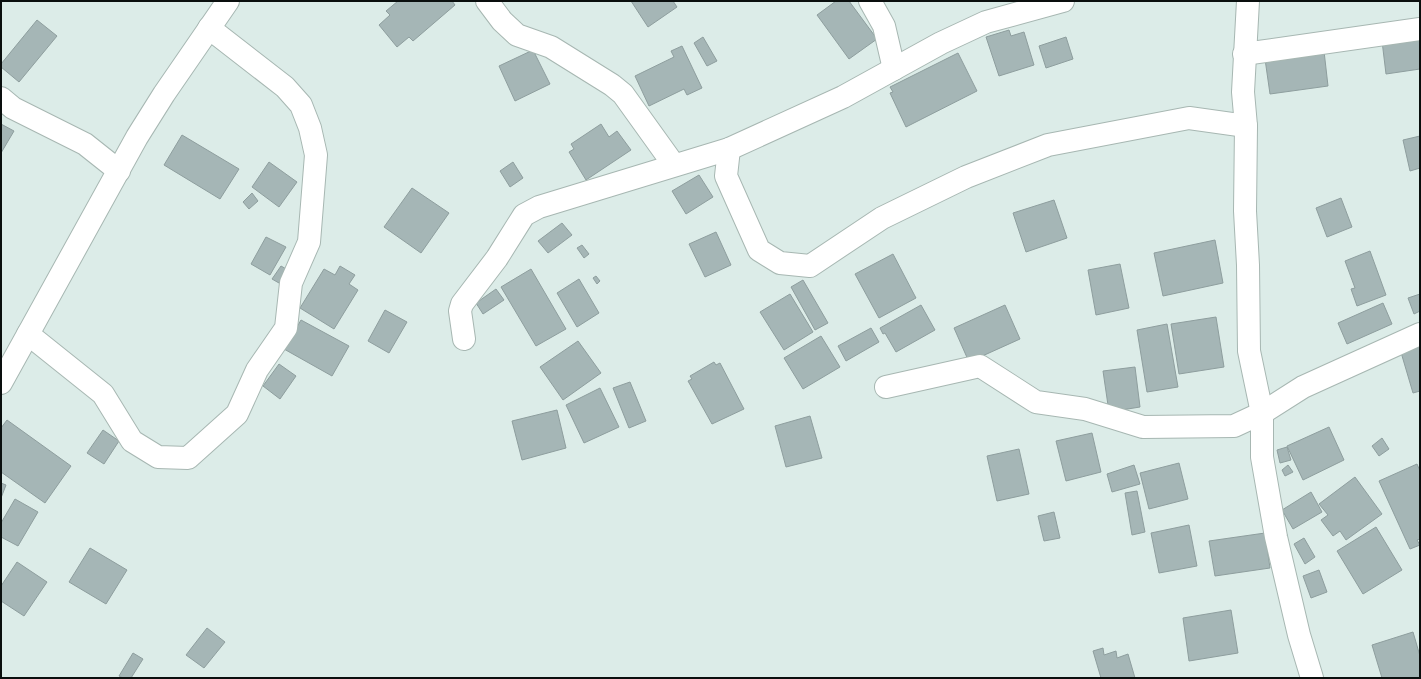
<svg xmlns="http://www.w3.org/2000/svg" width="1421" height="679" viewBox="0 0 1421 679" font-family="Georgia,serif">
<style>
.building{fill:#a5b6b6;stroke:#8e9e9e}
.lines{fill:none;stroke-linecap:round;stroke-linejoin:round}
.minor-casing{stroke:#a7b7b2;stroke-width:24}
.minor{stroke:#fff;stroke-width:22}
</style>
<rect width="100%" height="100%" fill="#dcece8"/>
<g class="building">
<path d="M 398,1 L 452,1 L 455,5 L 413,41 L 409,37 L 397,47 L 379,25 L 390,15 L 386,11 Z"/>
<path d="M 631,1 L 673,1 L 677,7 L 648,27 Z"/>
<path d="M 836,1 L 849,1 L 877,39 L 849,59 L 817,15 Z"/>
<path d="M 37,20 L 57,36 L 19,82 L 1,67 L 1,64 Z"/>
<path d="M 1009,30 L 1011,36 L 1024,32 L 1034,65 L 999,76 L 986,37 Z"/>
<path d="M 1420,36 L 1420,69 L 1386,74 L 1382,41 Z"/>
<path d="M 703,37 L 717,61 L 707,66 L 694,43 Z"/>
<path d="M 1066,37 L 1073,59 L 1046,68 L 1039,46 Z"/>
<path d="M 682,46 L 702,88 L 687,95 L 684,89 L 649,106 L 635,76 L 674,57 L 671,51 Z"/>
<path d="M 533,50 L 550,84 L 515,101 L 499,66 Z"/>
<path d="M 1324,51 L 1328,86 L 1270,94 L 1265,59 Z"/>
<path d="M 958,53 L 977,91 L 906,127 L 890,93 L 893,92 L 890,87 Z"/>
<path d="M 1,124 L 14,131 L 1,153 Z"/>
<path d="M 601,124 L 609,137 L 617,131 L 631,150 L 586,180 L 569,152 L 574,149 L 571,144 Z"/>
<path d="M 182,135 L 239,169 L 220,199 L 164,165 Z"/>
<path d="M 1420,136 L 1420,168 L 1410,171 L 1403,140 Z"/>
<path d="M 269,162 L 297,182 L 279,207 L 252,187 Z"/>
<path d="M 513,162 L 523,178 L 510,187 L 500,171 Z"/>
<path d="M 699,175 L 713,197 L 686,214 L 672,191 Z"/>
<path d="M 412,188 L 449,213 L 421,253 L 384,227 Z"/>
<path d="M 252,193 L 258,201 L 249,209 L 243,202 Z"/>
<path d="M 1341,198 L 1352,227 L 1327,237 L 1316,208 Z"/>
<path d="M 1054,200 L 1067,238 L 1026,252 L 1013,213 Z"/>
<path d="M 562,223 L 572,235 L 548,253 L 538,241 Z"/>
<path d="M 716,232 L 731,265 L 705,277 L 689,244 Z"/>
<path d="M 266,237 L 286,247 L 270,275 L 251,264 Z"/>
<path d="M 1215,240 L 1223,283 L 1163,296 L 1154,253 Z"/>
<path d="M 582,245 L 589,254 L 584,258 L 577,248 Z"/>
<path d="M 1370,251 L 1386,295 L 1357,306 L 1351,289 L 1355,288 L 1345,261 Z"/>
<path d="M 893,254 L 916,298 L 879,318 L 855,274 Z"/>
<path d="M 1120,264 L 1129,308 L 1096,315 L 1088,270 Z"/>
<path d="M 281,266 L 288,270 L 279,283 L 272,279 Z"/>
<path d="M 340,266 L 355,275 L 349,284 L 358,290 L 334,329 L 300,308 L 324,269 L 335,275 Z"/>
<path d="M 531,269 L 566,329 L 536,346 L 501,287 Z"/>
<path d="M 596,276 L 600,281 L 597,284 L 593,278 Z"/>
<path d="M 579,279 L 599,313 L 577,327 L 557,293 Z"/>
<path d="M 803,280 L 828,323 L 815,330 L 791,287 Z"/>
<path d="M 496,289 L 504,300 L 483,314 L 476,303 Z"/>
<path d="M 790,294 L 813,332 L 784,350 L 760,312 Z"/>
<path d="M 1420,294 L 1420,311 L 1414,314 L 1408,298 Z"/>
<path d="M 1383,303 L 1392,324 L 1347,344 L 1338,323 Z"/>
<path d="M 921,305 L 935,330 L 896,352 L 885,333 L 883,334 L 880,328 Z"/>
<path d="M 1005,305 L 1020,339 L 969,362 L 954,328 Z"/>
<path d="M 385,310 L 407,322 L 389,353 L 368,341 Z"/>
<path d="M 1216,317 L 1224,367 L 1179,374 L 1171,324 Z"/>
<path d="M 301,320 L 349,346 L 332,376 L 284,349 Z"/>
<path d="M 1167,324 L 1178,387 L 1147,392 L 1137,330 Z"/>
<path d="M 871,328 L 879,342 L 846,361 L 838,346 Z"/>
<path d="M 821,336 L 840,367 L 803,389 L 784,358 Z"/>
<path d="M 578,341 L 601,373 L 563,400 L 540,367 Z"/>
<path d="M 1420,343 L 1420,391 L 1413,393 L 1400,349 Z"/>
<path d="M 714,362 L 716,365 L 720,363 L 744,409 L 712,424 L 688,381 L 692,379 L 690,376 Z"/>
<path d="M 279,364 L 296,376 L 280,399 L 263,386 Z"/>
<path d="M 1135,367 L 1140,407 L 1109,412 L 1103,371 Z"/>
<path d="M 630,382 L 646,421 L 629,428 L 613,388 Z"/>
<path d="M 600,388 L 619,427 L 584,443 L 566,405 Z"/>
<path d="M 557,410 L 566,448 L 522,460 L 512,421 Z"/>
<path d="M 810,416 L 822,458 L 786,467 L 775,426 Z"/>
<path d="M 7,420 L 71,466 L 45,503 L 1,472 L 1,428 Z"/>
<path d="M 1329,427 L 1344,460 L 1303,480 L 1287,446 Z"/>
<path d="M 103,430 L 119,441 L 104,464 L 87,453 Z"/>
<path d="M 1092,433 L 1101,472 L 1066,481 L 1056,441 Z"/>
<path d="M 1382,438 L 1389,449 L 1379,456 L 1372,446 Z"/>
<path d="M 1287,447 L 1291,460 L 1280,463 L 1277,450 Z"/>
<path d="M 1019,449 L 1029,494 L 997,501 L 987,456 Z"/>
<path d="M 1179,463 L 1188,499 L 1149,509 L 1140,473 Z"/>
<path d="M 1417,464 L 1420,471 L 1420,539 L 1417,540 L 1420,545 L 1410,549 L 1379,481 Z"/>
<path d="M 1134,465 L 1140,484 L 1112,492 L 1107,474 Z"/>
<path d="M 1288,465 L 1293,472 L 1285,476 L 1282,470 Z"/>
<path d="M 1355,477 L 1382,514 L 1346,540 L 1340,531 L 1333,536 L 1321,520 L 1328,515 L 1319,504 Z"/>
<path d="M 1,483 L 6,485 L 1,498 Z"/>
<path d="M 1137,491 L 1145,532 L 1132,535 L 1125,493 Z"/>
<path d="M 1311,492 L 1322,512 L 1293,529 L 1282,510 Z"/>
<path d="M 15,499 L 38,512 L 18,546 L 1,537 L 1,523 Z"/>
<path d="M 1054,512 L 1060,538 L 1044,541 L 1038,516 Z"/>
<path d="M 1189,525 L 1197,566 L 1159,573 L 1151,533 Z"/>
<path d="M 1376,527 L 1402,570 L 1363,594 L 1337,551 Z"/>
<path d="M 1265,533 L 1270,568 L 1215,576 L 1209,541 Z"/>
<path d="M 1304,538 L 1315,557 L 1305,564 L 1294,544 Z"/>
<path d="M 90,548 L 127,570 L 106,604 L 69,582 Z"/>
<path d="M 17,562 L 47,582 L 24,616 L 1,601 L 1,586 Z"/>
<path d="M 1319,570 L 1327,592 L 1311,598 L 1303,576 Z"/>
<path d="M 1231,610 L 1238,653 L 1189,661 L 1183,618 Z"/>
<path d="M 207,628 L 225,642 L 204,668 L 186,655 Z"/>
<path d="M 1413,632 L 1420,656 L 1420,678 L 1382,678 L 1372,645 Z"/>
<path d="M 1103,648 L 1104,655 L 1116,651 L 1117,658 L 1128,654 L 1135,678 L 1101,678 L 1093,651 Z"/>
<path d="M 133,653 L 143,659 L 131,678 L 123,678 L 119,676 Z"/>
</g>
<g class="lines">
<defs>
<g id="minor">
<path d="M 487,1 L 502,21 L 517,35 L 551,47 L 612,85 L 623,94 L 674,165"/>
<path d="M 870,1 L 884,26 L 894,69"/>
<path d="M 1248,1 L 1243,92 L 1246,126 L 1245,211 L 1248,265 L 1249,351 L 1262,413 L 1262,457 L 1276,537 L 1299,635 L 1312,678"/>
<path d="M 1244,54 L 1420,29"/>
<path d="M 1,98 L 13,108 L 85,144 L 119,171"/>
<path d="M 729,149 L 726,176 L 759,250 L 780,263 L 810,266 L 882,218 L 966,177 L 1048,145 L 1189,118 L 1246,126"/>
<path d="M 28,334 L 103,394 L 132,441 L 158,457 L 188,458 L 237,414 L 257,370 L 286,328 L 291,283 L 309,242 L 316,155 L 310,128 L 301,105 L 285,87 L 209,28"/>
<path d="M 464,339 L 460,311 L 462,304 L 497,258 L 524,215 L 539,207 L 729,149 L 843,97 L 941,43 L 986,22 L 1063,1"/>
<path d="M 1,383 L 137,137 L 164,94 L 228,1"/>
<path d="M 886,387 L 980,366 L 1036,402 L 1085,409 L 1143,427 L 1234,426 L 1262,413 L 1303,387 L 1420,334"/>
</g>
</defs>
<use href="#minor" class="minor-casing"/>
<use href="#minor" class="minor"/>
</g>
<rect width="1421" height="679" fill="none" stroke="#0a0f0e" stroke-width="4"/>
</svg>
